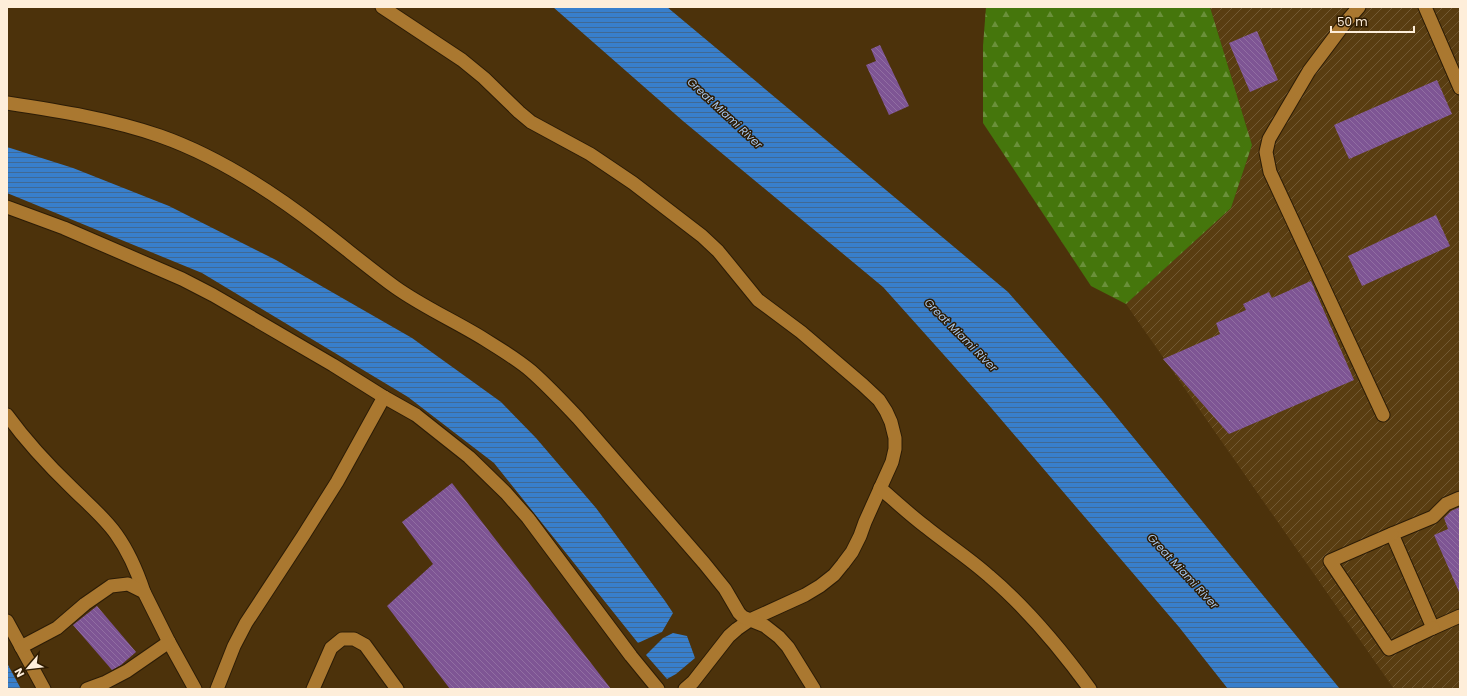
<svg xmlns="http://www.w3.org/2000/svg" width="1467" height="696" viewBox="0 0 1467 696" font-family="Poppins,sans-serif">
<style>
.industrial{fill:url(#industrial-furrows)}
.forest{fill:url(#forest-firs)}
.water{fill:url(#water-rules)}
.building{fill:url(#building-back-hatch)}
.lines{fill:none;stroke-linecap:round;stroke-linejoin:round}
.minor-casing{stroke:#2c1c06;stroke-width:15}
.minor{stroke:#aa7830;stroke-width:13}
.labels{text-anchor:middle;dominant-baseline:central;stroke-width:3;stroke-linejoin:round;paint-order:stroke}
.water-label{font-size:11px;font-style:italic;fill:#a5c7ef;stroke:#2e1b00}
</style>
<defs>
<pattern id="industrial-furrows" width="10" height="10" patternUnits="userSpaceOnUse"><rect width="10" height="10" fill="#593d11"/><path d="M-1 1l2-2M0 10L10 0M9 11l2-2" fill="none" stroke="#725933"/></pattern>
<pattern id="forest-firs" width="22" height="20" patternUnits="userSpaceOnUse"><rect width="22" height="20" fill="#45760c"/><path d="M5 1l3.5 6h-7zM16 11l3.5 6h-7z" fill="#6a903a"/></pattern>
<pattern id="water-rules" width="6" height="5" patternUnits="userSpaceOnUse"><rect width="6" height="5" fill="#387fcc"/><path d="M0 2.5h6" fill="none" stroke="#406994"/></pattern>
<pattern id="building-back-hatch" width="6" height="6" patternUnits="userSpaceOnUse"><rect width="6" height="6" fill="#7e5594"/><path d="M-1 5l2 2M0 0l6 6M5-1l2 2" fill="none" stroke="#916ea2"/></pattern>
</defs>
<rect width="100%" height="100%" fill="#4c320b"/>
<path class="industrial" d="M 1210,7 L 1460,7 L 1460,689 L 1394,689 L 1126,304 L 1231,208 L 1252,145 Z"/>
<path class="forest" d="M 986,7 L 1210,7 L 1252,145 L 1231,208 L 1126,304 L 1091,286 L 983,123 L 983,46 Z"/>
<g class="water">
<path d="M 553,7 L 667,7 L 1008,292 L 1101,398 L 1340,689 L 1228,689 L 1179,627 L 987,403 L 883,287 L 683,121 Z"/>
<path d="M 7,147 L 73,168 L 169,206 L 276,260 L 412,338 L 501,402 L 536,438 L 596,508 L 665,601 L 673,613 L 662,632 L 638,643 L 494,463 L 408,397 L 202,273 L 7,193 Z"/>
<path d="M 673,633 L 687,636 L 695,658 L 676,674 L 667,679 L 646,655 L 663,638 Z"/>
<path d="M 7,663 L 8,665 L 21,689 L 7,689 Z"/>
</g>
<g class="building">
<path d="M 1257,31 L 1278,80 L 1250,92 L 1229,43 Z"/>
<path d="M 880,45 L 909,106 L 889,115 L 866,65 L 876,61 L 871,49 Z"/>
<path d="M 1437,80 L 1452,114 L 1349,159 L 1334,125 Z"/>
<path d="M 1436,215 L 1450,246 L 1362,286 L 1348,256 Z"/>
<path d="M 1311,281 L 1354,380 L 1229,434 L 1163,359 L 1220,334 L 1216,323 L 1246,310 L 1243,304 L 1269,292 L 1272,298 Z"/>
<path d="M 452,483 L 611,689 L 450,689 L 387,606 L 433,564 L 402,522 Z"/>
<path d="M 1460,507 L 1460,594 L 1434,535 L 1448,529 L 1444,518 L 1451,511 Z"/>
<path d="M 97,606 L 136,652 L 121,665 L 112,670 L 73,625 Z"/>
</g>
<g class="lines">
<defs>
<g id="minor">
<path d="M 382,7 L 462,60 L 484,78 L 519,112 L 531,122 L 590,154 L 633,183 L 702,236 L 718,251 L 758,300 L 801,332 L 863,385 L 879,400 L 886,411 L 891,422 L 895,438 L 895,449 L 892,462 L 865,522 L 860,536 L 852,552 L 843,564 L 834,575 L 820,586 L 805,595 L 750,620 L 737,629 L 729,636 L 693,682 L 685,689"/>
<path d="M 1359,7 L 1345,23 L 1309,71 L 1269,139 L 1266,152 L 1270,172 L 1383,415"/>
<path d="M 1425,7 L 1460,88"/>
<path d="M 7,103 C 59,111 111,119 160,136 C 217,156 271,191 319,228 C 344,247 369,268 395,287 C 423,307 455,321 484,339 C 500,349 517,359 531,371 C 548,386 563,402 578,418 L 704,563 L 725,589 L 739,613 L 743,617 L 765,626 L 779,637 L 788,647 L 814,689"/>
<path d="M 7,207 L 64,228 L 182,279 L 213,295 L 333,365 L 384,397 L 416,415 L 469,457 L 506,493 L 528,518 L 631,656 L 658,689"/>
<path d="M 7,415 C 26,441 48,465 72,488 C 87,503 104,517 116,534 C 129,552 137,571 144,592"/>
<path d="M 880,488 C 895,501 910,515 926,527 C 947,544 969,558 989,576 C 1028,609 1060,648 1090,689"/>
<path d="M 1460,498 L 1446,504 L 1433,517 L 1392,534 L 1433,628 L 1460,616"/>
<path d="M 1392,534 L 1330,561 L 1389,649 L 1433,628"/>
<path d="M 7,621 L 44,689"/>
<path d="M 21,647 L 57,628 L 85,604 L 111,586 L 128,584 L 144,592 L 169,642 L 195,689"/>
<path d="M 87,689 L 106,682 L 127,671 L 169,642"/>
<path d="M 217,689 L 234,646 L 246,623 L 303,536 L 337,482 L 384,397"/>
<path d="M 313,689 L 331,648 L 342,639 L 354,639 L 365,645 L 397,689"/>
</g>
</defs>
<use href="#minor" class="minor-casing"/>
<use href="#minor" class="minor"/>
</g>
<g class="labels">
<g class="water-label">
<text transform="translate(725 113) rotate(43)">Great Miami River</text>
<text transform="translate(961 335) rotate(45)">Great Miami River</text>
<text transform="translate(1183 571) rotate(47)">Great Miami River</text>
</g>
</g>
<rect width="1467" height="696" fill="none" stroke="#feeeda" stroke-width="16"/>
<g transform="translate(28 668) rotate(242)" stroke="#2e1b00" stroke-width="3" paint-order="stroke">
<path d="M0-3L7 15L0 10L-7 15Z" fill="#feeeda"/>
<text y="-6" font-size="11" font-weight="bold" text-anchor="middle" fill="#feeeda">N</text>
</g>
<path d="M1331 26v6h83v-6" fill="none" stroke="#feeeda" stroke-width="2"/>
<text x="1337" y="26" font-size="12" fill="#feeeda" stroke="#2e1b00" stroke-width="3" paint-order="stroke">50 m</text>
</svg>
